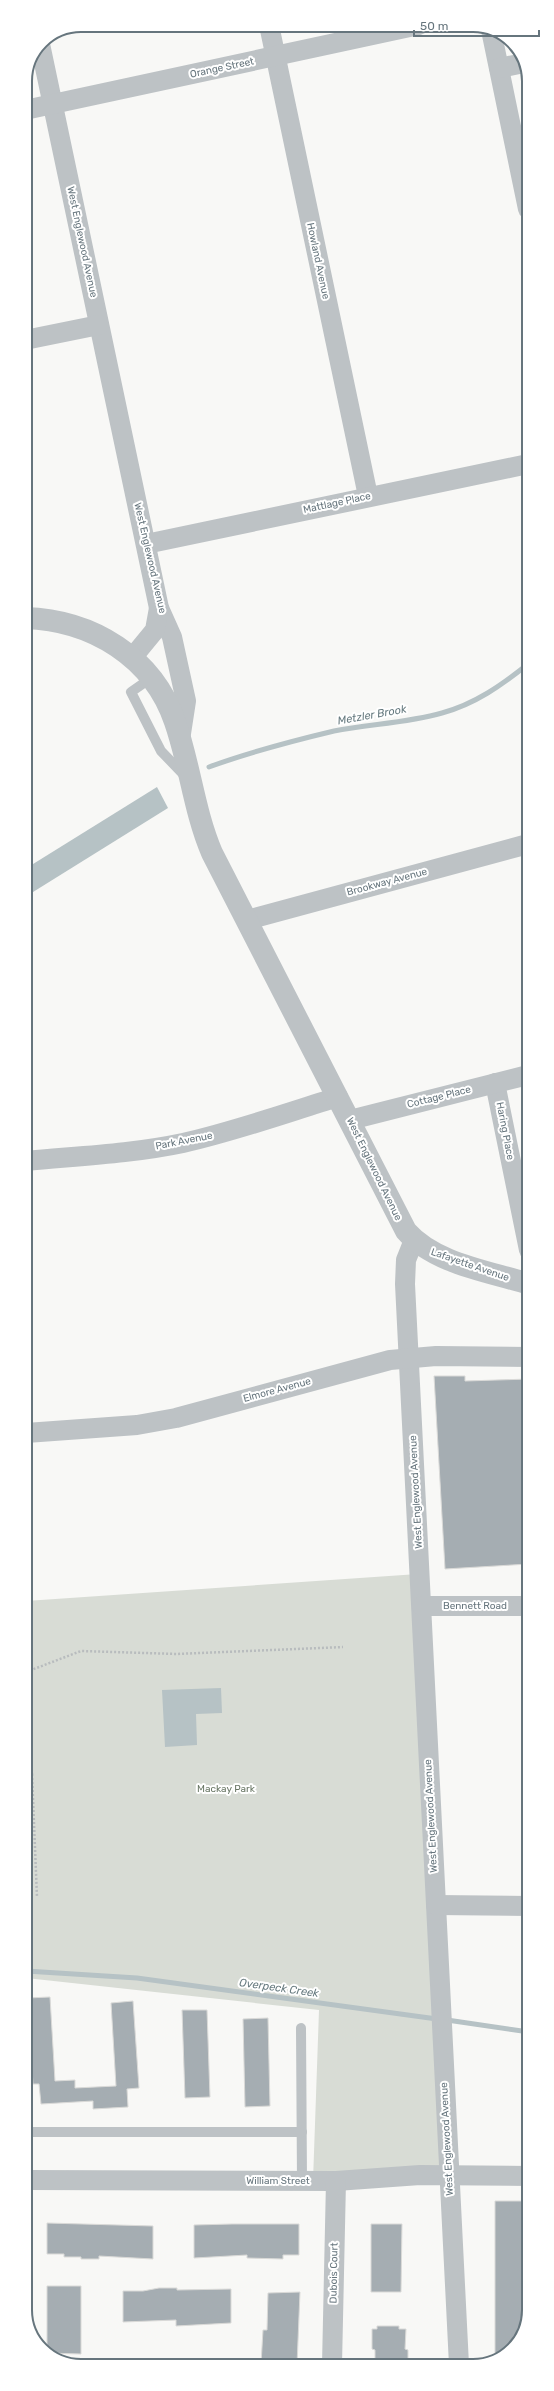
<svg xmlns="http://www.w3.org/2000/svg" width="554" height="2391" viewBox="0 0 554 2391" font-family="Rubik,sans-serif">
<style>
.green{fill:#d8dcd5}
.water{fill:#b6c2c5}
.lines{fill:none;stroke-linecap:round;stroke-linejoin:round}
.stream{stroke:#b6c2c5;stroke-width:5}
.building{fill:#a5adb2;stroke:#dadad8}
.path{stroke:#b8bcbe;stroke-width:2.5;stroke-dasharray:2 2;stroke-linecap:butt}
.service{stroke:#bdc2c5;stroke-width:10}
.minor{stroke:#bdc2c5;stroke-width:20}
.tertiary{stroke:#bdc2c5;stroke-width:22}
.labels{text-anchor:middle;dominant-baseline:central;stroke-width:4;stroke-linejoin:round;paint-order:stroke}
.street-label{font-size:10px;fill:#66757d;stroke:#fff}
.park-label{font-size:10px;fill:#687664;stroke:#fff}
.water-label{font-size:11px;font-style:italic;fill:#667a7f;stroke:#fff}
.rim{fill:none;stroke:#66757d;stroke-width:2}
</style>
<rect width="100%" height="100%" fill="#f8f8f6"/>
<path class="green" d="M 418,1574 L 441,2179 L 313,2181 L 319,2010 L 26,1978 L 26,1601 Z"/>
<g class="water">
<path d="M 157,787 L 168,808 L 25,897 L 25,869 Z"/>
<path d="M 221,1688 L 222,1713 L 196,1714 L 197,1745 L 165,1747 L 162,1690 Z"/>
</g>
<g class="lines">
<g class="stream">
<path d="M 209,767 C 250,752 292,741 334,731 C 370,724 407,723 442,713 C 475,704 502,685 528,664"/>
<path d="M 26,1971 L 137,1978 L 437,2019"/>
<path d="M 447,2020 L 529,2032"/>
</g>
</g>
<g class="building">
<path d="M 434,1376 L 465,1376 L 465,1381 L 529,1379 L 529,1564 L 445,1569 Z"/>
<path d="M 50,1997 L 55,2081 L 75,2080 L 75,2088 L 116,2086 L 111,2003 L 133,2001 L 139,2088 L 127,2089 L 128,2107 L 93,2109 L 93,2101 L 41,2104 L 39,2084 L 33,2084 L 27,1998 Z"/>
<path d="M 182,2010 L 207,2010 L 210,2097 L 185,2098 Z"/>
<path d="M 268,2018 L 270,2106 L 245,2107 L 243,2019 Z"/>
<path d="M 495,2201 L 529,2201 L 529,2310 L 515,2347 L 495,2359 Z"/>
<path d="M 47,2223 L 153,2226 L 153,2259 L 99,2256 L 99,2259 L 81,2259 L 81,2257 L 64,2257 L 64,2254 L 47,2254 Z"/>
<path d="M 232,2224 L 299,2224 L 299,2255 L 283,2255 L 283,2259 L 247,2258 L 247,2255 L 194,2258 L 194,2225 Z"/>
<path d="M 371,2224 L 402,2224 L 401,2292 L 371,2292 Z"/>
<path d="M 47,2286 L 81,2286 L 81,2354 L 47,2353 Z"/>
<path d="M 159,2288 L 177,2288 L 177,2290 L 231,2289 L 231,2323 L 176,2326 L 176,2320 L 123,2322 L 123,2291 L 143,2291 Z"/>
<path d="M 300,2292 L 297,2365 L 261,2364 L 263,2330 L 267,2330 L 268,2293 Z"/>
<path d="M 377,2326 L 399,2326 L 399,2329 L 406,2329 L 405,2349 L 408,2350 L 408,2365 L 375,2365 L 375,2350 L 372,2349 L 372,2329 L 377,2329 Z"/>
</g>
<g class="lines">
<g class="path">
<path d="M 26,1672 L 81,1651 L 177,1654 L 343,1647"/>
<path d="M 26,1730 L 30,1737 L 32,1774 L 26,1785"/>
<path d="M 32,1774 L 37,1897"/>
</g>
<g class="service">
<path d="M 151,678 L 131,692 L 161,751 L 185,776"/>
<path d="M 301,2028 L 302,2181"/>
<path d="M 26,2132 L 302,2132"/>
</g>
<g class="minor">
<path d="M 269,25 L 368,496"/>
<path d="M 491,30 L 528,209"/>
<path d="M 40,44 L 159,608 L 172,637 L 186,701 L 180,740"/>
<path d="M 499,68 L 524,63"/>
<path d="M 25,110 L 419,25"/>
<path d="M 25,340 L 99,325"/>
<path d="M 146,544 L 528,464"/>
<path d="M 132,658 L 155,630 L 159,608"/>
<path d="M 247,920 L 528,844"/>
<path d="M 495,1083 L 529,1250"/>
<path d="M 350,1120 L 528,1075"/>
<path d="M 26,1161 C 78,1156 131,1154 183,1143 C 236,1131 286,1113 338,1097"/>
<path d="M 414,1240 L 406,1260 L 405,1284 L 459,2365"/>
<path d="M 26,1433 L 137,1425 L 176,1418 L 390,1360 L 436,1356 L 529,1357"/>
<path d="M 422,1606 L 529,1606"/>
<path d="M 436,1905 L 529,1906"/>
<path d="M 26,2180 L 336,2181 L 420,2175 L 529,2176"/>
<path d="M 332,2365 L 336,2181"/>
</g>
<path class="tertiary" d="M 25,618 C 92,620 153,657 175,722 C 190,765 194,811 212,853 L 406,1231 C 435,1264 488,1271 529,1284"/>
</g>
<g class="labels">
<g class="street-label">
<text transform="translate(222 68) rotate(-12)">Orange Street</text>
<text transform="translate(82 242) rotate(78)">West Englewood Avenue</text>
<text transform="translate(318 261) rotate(78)">Howland Avenue</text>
<text transform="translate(337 503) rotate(-12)">Mattlage Place</text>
<text transform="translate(150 558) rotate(77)">West Englewood Avenue</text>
<text transform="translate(387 882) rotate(-15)">Brookway Avenue</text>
<text transform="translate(439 1097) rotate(-14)">Cottage Place</text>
<text transform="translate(505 1131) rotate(79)">Haring Place</text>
<text transform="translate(184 1141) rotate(-11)">Park Avenue</text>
<text transform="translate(374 1169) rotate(64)">West Englewood Avenue</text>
<text transform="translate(470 1265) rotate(19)">Lafayette Avenue</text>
<text transform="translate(277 1390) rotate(-15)">Elmore Avenue</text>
<text transform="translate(416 1492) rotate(-93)">West Englewood Avenue</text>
<text x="475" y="1606">Bennett Road</text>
<text transform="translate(431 1816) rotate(-93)">West Englewood Avenue</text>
<text transform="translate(447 2139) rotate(-93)">West Englewood Avenue</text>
<text x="278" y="2181">William Street</text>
<text transform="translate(334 2273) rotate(-89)">Dubois Court</text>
</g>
<g class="park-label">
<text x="226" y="1789">Mackay Park</text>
</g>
<g class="water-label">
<text transform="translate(372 715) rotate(-10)">Metzler Brook</text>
<text transform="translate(279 1988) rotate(8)">Overpeck Creek</text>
</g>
</g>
<path d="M0 0H554V2391H0ZM81 32H473A49 49 0 0 1 522 81V2310A49 49 0 0 1 473 2359H81A49 49 0 0 1 32 2310V81A49 49 0 0 1 81 32Z" fill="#fff" fill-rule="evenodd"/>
<path class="rim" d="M81 32H473A49 49 0 0 1 522 81V2310A49 49 0 0 1 473 2359H81A49 49 0 0 1 32 2310V81A49 49 0 0 1 81 32Z"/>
<path d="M414 30v6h125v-6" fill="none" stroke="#66757d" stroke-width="2"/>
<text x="420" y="30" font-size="12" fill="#66757d" stroke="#ffffff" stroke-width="3" paint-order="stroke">50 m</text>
</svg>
